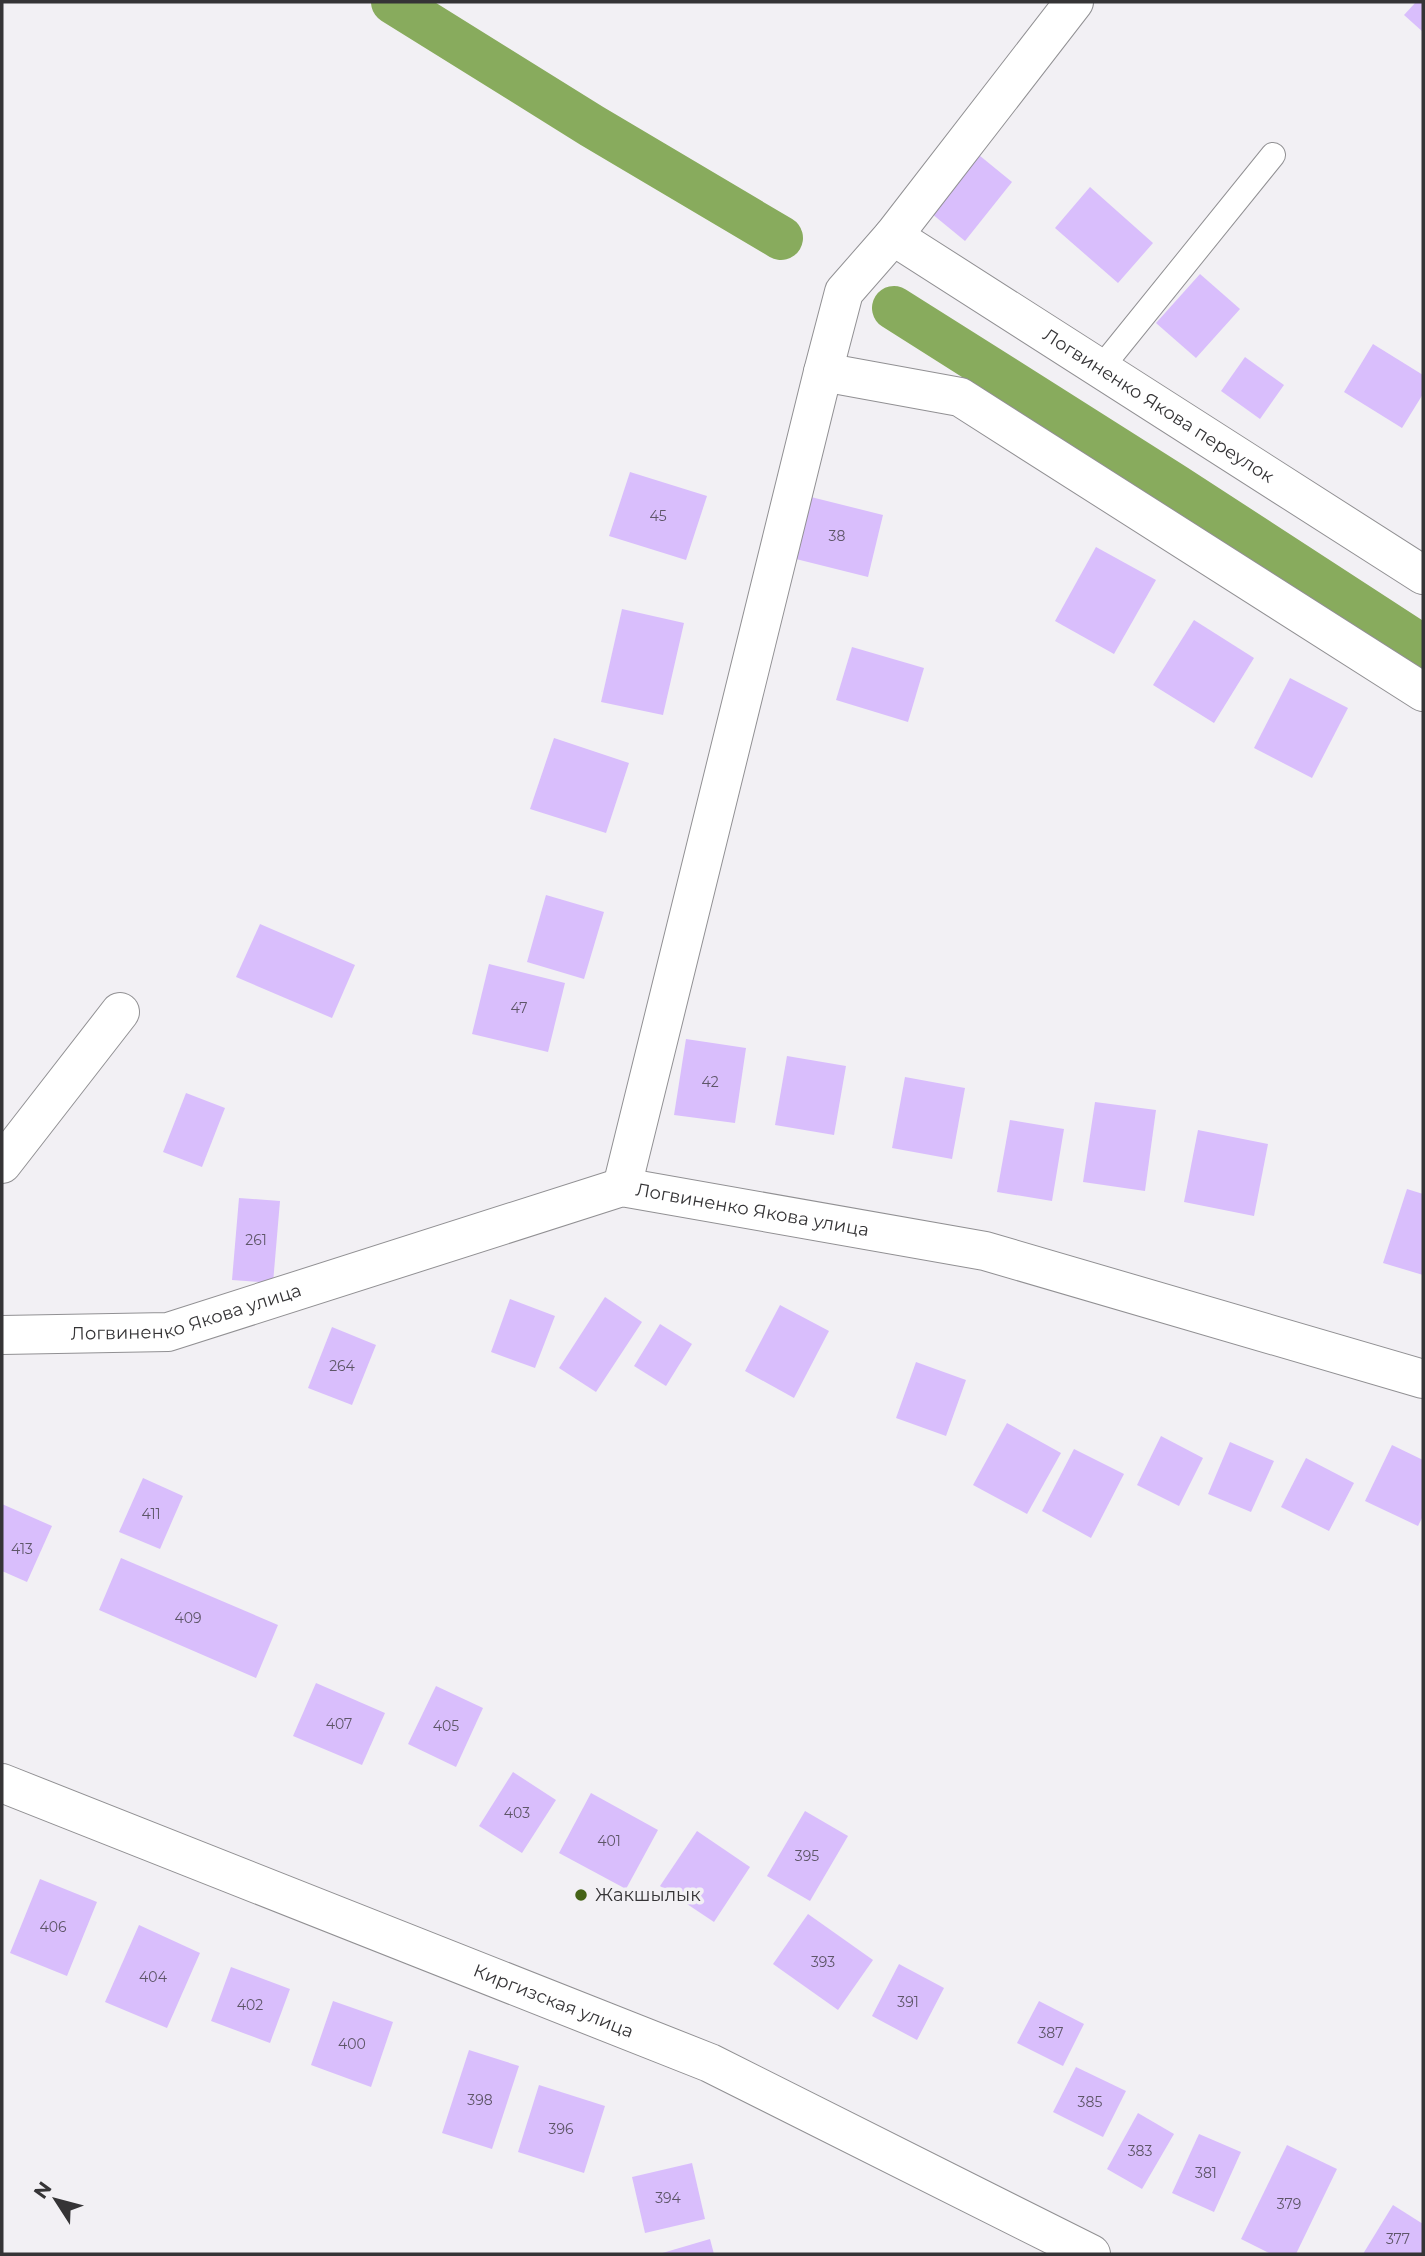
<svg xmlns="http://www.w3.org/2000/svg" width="1425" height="2256" viewBox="0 0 1425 2256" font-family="Montserrat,sans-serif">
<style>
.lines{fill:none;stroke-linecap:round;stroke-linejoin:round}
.canal{stroke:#88ab5d;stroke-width:44}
.building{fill:#d9befc}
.service-casing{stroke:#919093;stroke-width:26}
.minor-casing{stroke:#919093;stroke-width:40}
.secondary-casing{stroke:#919093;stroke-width:40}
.service{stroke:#fff;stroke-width:24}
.minor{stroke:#fff;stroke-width:38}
.secondary{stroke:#fff;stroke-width:38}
.poi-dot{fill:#456317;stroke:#f2f0f4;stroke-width:2.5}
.labels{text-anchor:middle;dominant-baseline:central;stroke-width:7;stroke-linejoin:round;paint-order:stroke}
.number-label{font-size:14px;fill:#5e5668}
.street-label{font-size:18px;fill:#353436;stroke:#f2f0f4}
.poi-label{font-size:18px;fill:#353436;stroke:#f2f0f4;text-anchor:start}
</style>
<rect width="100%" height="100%" fill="#f2f0f4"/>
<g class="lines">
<g class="canal">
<path d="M 393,2 L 592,126 L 781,238"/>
<path d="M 894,308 L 1174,485 L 1423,647"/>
</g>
</g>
<g class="building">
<path d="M 1416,2 L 1423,2 L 1423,32 L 1404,15 Z"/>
<path d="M 974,151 L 1012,182 L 965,241 L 926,209 Z"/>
<path d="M 1090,187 L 1153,243 L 1118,283 L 1055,228 Z"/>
<path d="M 1200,274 L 1240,309 L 1196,358 L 1156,323 Z"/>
<path d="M 1373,344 L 1423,375 L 1423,394 L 1402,428 L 1344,392 Z"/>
<path d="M 1245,357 L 1284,385 L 1260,419 L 1221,391 Z"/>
<path d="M 630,472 L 707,496 L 686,560 L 609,536 Z"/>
<path d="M 807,496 L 883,515 L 868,577 L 792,558 Z"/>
<path d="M 1096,547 L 1156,580 L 1114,654 L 1055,621 Z"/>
<path d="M 622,609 L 684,623 L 663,715 L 601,702 Z"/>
<path d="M 1194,620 L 1254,658 L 1214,723 L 1153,685 Z"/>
<path d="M 852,647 L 924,668 L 908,722 L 836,700 Z"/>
<path d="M 1290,678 L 1348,708 L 1312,778 L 1254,748 Z"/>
<path d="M 554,738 L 629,763 L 606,833 L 530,809 Z"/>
<path d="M 546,895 L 604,912 L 584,979 L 527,962 Z"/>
<path d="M 260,924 L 355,965 L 332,1018 L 236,977 Z"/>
<path d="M 489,964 L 565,983 L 548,1052 L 472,1034 Z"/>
<path d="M 686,1039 L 746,1048 L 735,1123 L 674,1115 Z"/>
<path d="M 787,1056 L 846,1066 L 834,1135 L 775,1125 Z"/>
<path d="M 905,1077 L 965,1088 L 952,1159 L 892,1148 Z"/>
<path d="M 186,1093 L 225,1108 L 202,1167 L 163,1152 Z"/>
<path d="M 1095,1102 L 1156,1110 L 1145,1191 L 1083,1182 Z"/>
<path d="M 1010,1120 L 1064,1129 L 1052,1201 L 997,1192 Z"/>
<path d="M 1198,1130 L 1268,1144 L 1254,1216 L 1184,1202 Z"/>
<path d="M 1407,1189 L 1423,1194 L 1423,1275 L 1383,1263 Z"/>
<path d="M 239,1198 L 280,1201 L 273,1283 L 232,1280 Z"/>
<path d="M 605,1297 L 642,1322 L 596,1392 L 559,1368 Z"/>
<path d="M 510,1299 L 555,1316 L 535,1368 L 491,1352 Z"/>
<path d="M 780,1305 L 829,1331 L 794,1398 L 745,1371 Z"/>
<path d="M 660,1324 L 692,1344 L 666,1386 L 634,1366 Z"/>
<path d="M 332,1327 L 376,1345 L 352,1405 L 308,1388 Z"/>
<path d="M 916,1362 L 966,1380 L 946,1436 L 896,1418 Z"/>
<path d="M 1007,1423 L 1061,1453 L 1027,1514 L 973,1485 Z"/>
<path d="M 1161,1436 L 1203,1458 L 1179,1506 L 1137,1485 Z"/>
<path d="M 1230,1442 L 1274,1461 L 1251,1512 L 1208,1494 Z"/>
<path d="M 1392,1445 L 1423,1460 L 1423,1516 L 1418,1526 L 1365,1501 Z"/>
<path d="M 1074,1449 L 1124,1474 L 1091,1538 L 1042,1511 Z"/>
<path d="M 1306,1458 L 1354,1483 L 1329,1531 L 1281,1507 Z"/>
<path d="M 143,1478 L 183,1496 L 160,1549 L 119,1532 Z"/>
<path d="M 2,1504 L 52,1526 L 27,1582 L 2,1571 Z"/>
<path d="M 121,1558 L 278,1625 L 256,1678 L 99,1610 Z"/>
<path d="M 316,1683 L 385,1713 L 362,1765 L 293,1736 Z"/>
<path d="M 436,1686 L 483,1708 L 456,1767 L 408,1744 Z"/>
<path d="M 513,1772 L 556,1800 L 522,1853 L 479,1826 Z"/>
<path d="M 591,1793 L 658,1830 L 626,1889 L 559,1853 Z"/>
<path d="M 805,1811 L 848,1836 L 810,1901 L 767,1876 Z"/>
<path d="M 697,1831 L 750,1867 L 714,1922 L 660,1886 Z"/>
<path d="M 40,1879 L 97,1902 L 67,1976 L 10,1953 Z"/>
<path d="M 808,1914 L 873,1960 L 838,2010 L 773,1964 Z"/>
<path d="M 139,1925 L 200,1953 L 167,2028 L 105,2002 Z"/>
<path d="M 899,1964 L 944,1988 L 917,2040 L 872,2016 Z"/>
<path d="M 231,1967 L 290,1989 L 270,2043 L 211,2021 Z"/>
<path d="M 333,2001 L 393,2022 L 371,2087 L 311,2065 Z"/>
<path d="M 1039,2001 L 1084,2024 L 1063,2066 L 1017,2043 Z"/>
<path d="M 469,2050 L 519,2066 L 492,2149 L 442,2133 Z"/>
<path d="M 1076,2067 L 1126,2091 L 1103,2137 L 1053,2112 Z"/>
<path d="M 539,2085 L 605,2106 L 584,2173 L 518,2152 Z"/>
<path d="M 1138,2113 L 1174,2134 L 1142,2189 L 1107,2169 Z"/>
<path d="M 1199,2134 L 1241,2152 L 1214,2212 L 1172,2193 Z"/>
<path d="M 1287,2145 L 1337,2169 L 1296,2254 L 1271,2254 L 1241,2239 Z"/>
<path d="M 692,2163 L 705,2219 L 645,2233 L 632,2177 Z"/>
<path d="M 1393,2205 L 1423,2224 L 1423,2254 L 1363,2254 Z"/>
<path d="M 710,2239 L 714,2254 L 659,2254 Z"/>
</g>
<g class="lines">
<defs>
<path id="service" d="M 1101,368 L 1273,155"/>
<g id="minor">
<path id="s1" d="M 893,236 L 1423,575"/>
<path d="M 823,372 L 960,397 L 1423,692"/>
<path d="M 2,1164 L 120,1012"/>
<path d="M 622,1187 L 823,372 L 844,292 L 893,236 L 1074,2"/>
<path id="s2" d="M 2,1335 L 168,1332 L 622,1187 L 985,1251 L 1423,1379"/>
</g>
<g id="secondary">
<path id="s3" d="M 2,1783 L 710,2063 L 1091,2254"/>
</g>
</defs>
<use href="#service" class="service-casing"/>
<use href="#minor" class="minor-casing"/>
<use href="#secondary" class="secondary-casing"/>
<use href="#service" class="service"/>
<use href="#minor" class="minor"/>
<use href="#secondary" class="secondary"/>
</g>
<circle class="poi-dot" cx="581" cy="1895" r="7"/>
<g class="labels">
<g class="number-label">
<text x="658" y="516">45</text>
<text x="837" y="536">38</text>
<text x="519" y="1008">47</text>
<text x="710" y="1082">42</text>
<text x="256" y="1240">261</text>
<text x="342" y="1366">264</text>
<text x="151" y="1514">411</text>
<text x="22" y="1549">413</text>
<text x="188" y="1618">409</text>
<text x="339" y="1724">407</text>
<text x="446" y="1726">405</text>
<text x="517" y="1813">403</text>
<text x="609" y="1841">401</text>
<text x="807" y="1856">395</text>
<text x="53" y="1927">406</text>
<text x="823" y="1962">393</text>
<text x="153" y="1977">404</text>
<text x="908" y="2002">391</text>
<text x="250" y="2005">402</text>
<text x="1051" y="2033">387</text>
<text x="352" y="2044">400</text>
<text x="480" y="2100">398</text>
<text x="1090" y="2102">385</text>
<text x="561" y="2129">396</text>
<text x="1140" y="2151">383</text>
<text x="1206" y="2173">381</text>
<text x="668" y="2198">394</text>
<text x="1289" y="2204">379</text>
<text x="1398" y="2239">377</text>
</g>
<g class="street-label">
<text stroke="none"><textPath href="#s1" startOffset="315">Логвиненко Якова переулок</textPath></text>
<text stroke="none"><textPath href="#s2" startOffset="775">Логвиненко Якова улица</textPath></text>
<text stroke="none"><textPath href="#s2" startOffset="187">Логвиненко Якова улица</textPath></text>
<text stroke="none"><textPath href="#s3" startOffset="593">Киргизская улица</textPath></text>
</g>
<g class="poi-label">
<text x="595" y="1895">Жакшылык</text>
</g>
</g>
<rect width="1425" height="2256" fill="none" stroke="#353436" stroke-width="7"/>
<g transform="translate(56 2200) rotate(306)" stroke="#f2f0f4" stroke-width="5" paint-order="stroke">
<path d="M0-5L12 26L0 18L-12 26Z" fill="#353436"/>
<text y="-10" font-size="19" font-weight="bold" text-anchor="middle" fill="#353436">N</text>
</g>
</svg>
